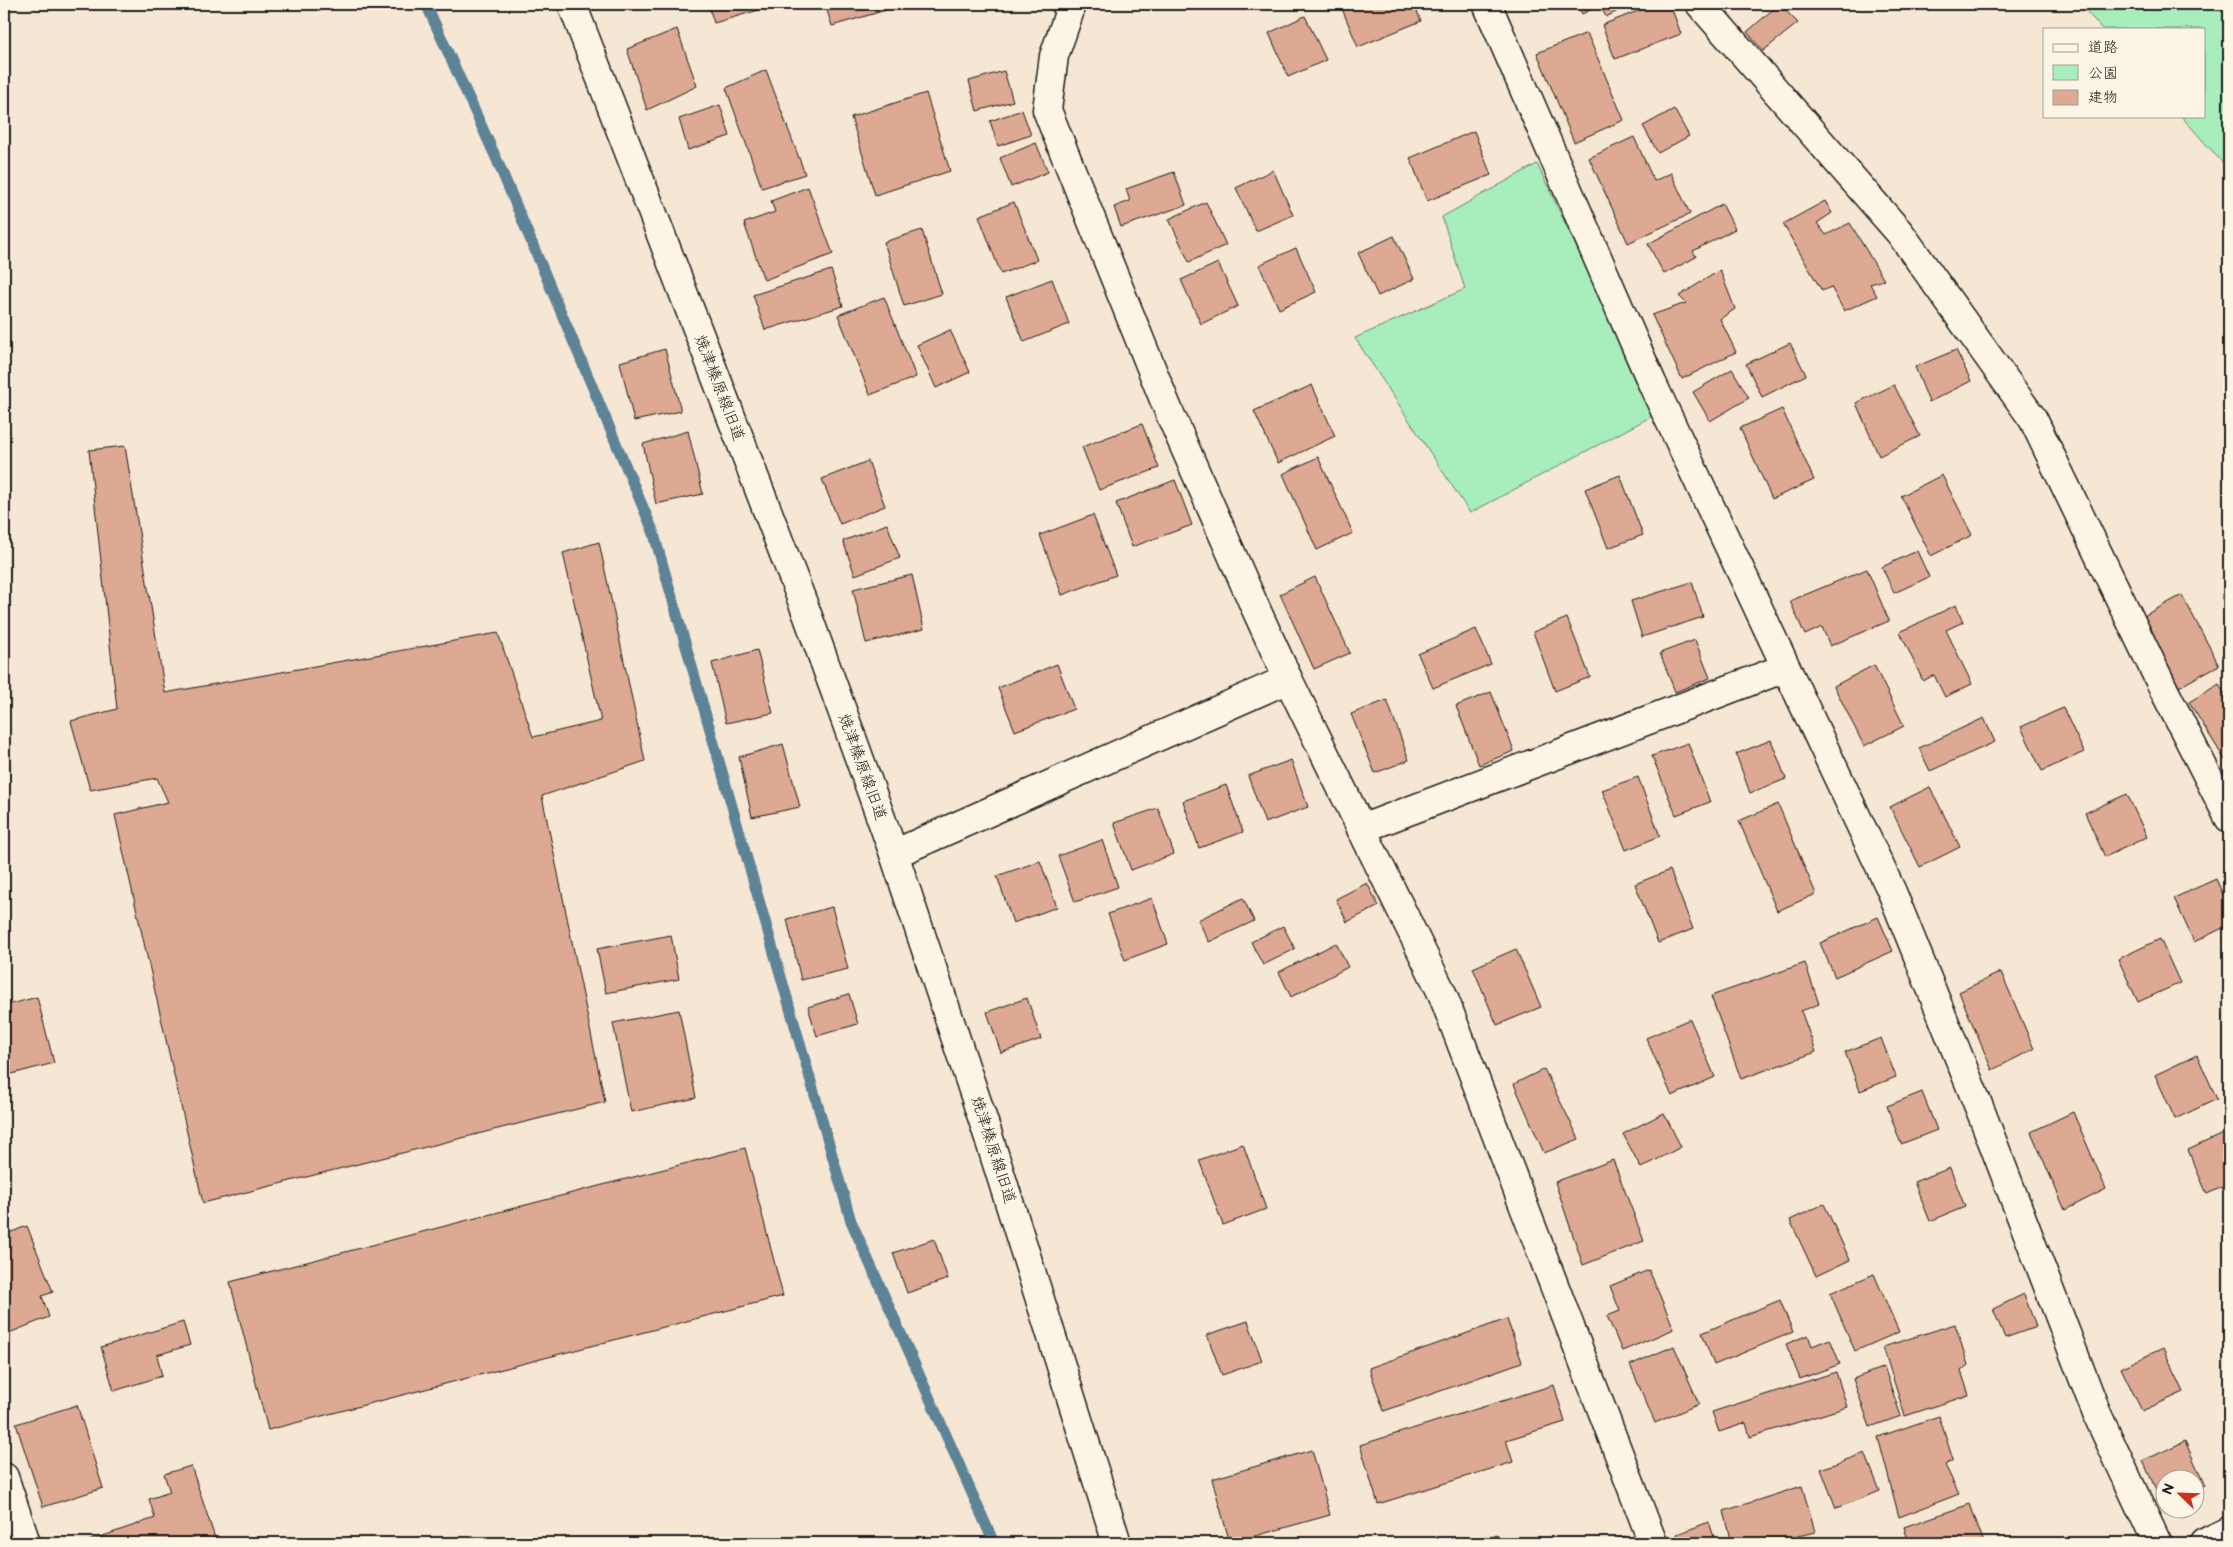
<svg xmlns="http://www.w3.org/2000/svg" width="2233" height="1547" viewBox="0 0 2233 1547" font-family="'Balsamiq Sans','Klee One',sans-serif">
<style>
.green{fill:#a7eebc;stroke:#62856c}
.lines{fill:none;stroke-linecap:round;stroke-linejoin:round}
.stream{stroke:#5c8396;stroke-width:11}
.building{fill:#dea992;stroke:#1c1c1c}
.minor-casing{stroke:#1c1c1c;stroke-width:31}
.tertiary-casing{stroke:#1c1c1c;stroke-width:31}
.minor{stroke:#fcf5e5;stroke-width:28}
.tertiary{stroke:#fcf5e5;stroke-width:28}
.labels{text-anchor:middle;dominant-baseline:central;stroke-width:4;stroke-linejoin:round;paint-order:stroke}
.street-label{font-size:16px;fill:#1c1c1c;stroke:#fcf5e5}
</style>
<rect width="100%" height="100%" fill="#f6e6d4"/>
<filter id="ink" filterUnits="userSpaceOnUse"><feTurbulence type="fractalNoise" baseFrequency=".02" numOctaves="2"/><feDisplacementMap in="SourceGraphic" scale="10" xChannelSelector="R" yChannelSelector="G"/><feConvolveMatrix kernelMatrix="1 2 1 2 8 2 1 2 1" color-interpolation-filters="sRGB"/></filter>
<g filter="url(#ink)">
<g class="green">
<path d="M 2080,4 L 2220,4 L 2229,14 L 2229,170 L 2181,116 L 2204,116 L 2204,29 L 2102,29 Z"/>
<path d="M 1537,164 L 1656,414 L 1470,513 L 1355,338 L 1465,289 L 1442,217 Z"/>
</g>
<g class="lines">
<path class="stream" d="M 426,4 L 497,160 L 653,531 L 851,1221 L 994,1543"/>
</g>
<g class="building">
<path d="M 708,4 L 758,4 L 759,10 L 714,23 Z"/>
<path d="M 825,4 L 884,4 L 886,10 L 832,26 Z"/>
<path d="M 1340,4 L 1414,4 L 1421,21 L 1358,47 Z"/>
<path d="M 1577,4 L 1625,4 L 1627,6 L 1606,17 L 1600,5 L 1582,14 Z"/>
<path d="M 1656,4 L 1670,4 L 1681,34 L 1615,59 L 1602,25 Z"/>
<path d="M 1779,4 L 1798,23 L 1763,51 L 1747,32 Z"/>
<path d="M 1305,16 L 1326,60 L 1288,77 L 1269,33 Z"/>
<path d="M 677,29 L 697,86 L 647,110 L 627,49 Z"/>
<path d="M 1587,33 L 1624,120 L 1574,142 L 1537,53 Z"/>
<path d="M 766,70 L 805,174 L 762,188 L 726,88 Z"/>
<path d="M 1004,71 L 1013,101 L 977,111 L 969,81 Z"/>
<path d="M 926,93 L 950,171 L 875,195 L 851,117 Z"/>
<path d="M 720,105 L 730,136 L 688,150 L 679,119 Z"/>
<path d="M 1674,109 L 1689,136 L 1658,153 L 1643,126 Z"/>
<path d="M 1022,110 L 1031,135 L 998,146 L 990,121 Z"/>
<path d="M 1474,131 L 1491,175 L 1427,201 L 1410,158 Z"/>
<path d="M 1634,137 L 1654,181 L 1671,173 L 1690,214 L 1628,243 L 1589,158 Z"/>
<path d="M 1036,143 L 1048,172 L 1011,187 L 1000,158 Z"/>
<path d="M 1273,170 L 1293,215 L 1256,231 L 1236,188 Z"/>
<path d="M 1174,172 L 1186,205 L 1121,227 L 1114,207 L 1130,201 L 1126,189 Z"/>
<path d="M 808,187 L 833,254 L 764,280 L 744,223 L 775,212 L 771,201 Z"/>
<path d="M 1825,201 L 1832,213 L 1817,223 L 1826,235 L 1850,223 L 1884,280 L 1870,284 L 1877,296 L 1844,311 L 1831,287 L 1822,291 L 1783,224 Z"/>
<path d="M 1014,202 L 1037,260 L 1001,274 L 979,216 Z"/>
<path d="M 1206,202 L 1226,245 L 1189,262 L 1169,219 Z"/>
<path d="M 1722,204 L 1735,229 L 1693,251 L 1696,257 L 1664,274 L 1648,244 Z"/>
<path d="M 922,230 L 942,294 L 904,306 L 884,242 Z"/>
<path d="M 1394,236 L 1414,279 L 1378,296 L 1358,253 Z"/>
<path d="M 1296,248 L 1316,292 L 1279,309 L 1259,265 Z"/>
<path d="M 1218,263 L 1238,306 L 1201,324 L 1181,280 Z"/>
<path d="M 831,270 L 843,306 L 765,330 L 753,295 Z"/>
<path d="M 1720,270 L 1735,309 L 1720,319 L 1736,352 L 1682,379 L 1652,315 L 1686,303 L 1679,296 Z"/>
<path d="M 1052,279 L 1069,324 L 1024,342 L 1006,297 Z"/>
<path d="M 884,297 L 916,377 L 870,395 L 838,315 Z"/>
<path d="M 950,330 L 970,372 L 936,388 L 917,345 Z"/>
<path d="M 1790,343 L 1806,375 L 1762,397 L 1746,364 Z"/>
<path d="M 665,349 L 681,411 L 634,421 L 620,362 Z"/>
<path d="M 1956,350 L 1971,381 L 1929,402 L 1915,367 Z"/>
<path d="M 1732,369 L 1749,398 L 1710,421 L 1693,392 Z"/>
<path d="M 1312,385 L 1335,436 L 1278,463 L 1254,411 Z"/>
<path d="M 1894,385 L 1920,436 L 1879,456 L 1856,403 Z"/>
<path d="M 1782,409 L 1814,480 L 1772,499 L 1740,428 Z"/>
<path d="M 1142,424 L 1159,468 L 1099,490 L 1082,447 Z"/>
<path d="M 688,431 L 703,494 L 656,504 L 643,444 Z"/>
<path d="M 125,446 L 165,693 L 498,633 L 533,737 L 601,721 L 563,553 L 599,542 L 645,761 L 542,796 L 605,1102 L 203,1203 L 115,815 L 168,802 L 157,778 L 90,790 L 71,721 L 117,709 L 89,450 Z"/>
<path d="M 1318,457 L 1353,533 L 1317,550 L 1283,474 Z"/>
<path d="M 868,461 L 885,506 L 840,524 L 822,479 Z"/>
<path d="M 1620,475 L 1643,535 L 1608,548 L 1585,489 Z"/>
<path d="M 1942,475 L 1972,535 L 1931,556 L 1901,496 Z"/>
<path d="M 1175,480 L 1192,525 L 1132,547 L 1116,503 Z"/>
<path d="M 1093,515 L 1116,575 L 1062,595 L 1040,535 Z"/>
<path d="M 887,524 L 900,558 L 855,575 L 843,541 Z"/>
<path d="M 1917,551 L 1929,577 L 1894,593 L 1882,567 Z"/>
<path d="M 1867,569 L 1889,621 L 1830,646 L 1822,627 L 1805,635 L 1790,601 Z"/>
<path d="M 912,575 L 924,629 L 866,643 L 853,589 Z"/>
<path d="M 1315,577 L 1350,653 L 1314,669 L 1280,594 Z"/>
<path d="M 1692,582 L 1703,617 L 1642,637 L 1631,601 Z"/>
<path d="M 2182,595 L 2219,665 L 2179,687 L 2142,617 Z"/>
<path d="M 1956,605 L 1963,622 L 1946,630 L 1972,684 L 1945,697 L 1934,675 L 1923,681 L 1900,632 Z"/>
<path d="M 1567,618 L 1590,677 L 1555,691 L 1533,632 Z"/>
<path d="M 1476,629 L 1491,664 L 1433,688 L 1418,654 Z"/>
<path d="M 1695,640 L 1710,678 L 1675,692 L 1660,653 Z"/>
<path d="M 757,650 L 773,713 L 726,723 L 712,663 Z"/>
<path d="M 1057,664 L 1074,709 L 1015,731 L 998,688 Z"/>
<path d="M 1874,665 L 1904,726 L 1864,746 L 1834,686 Z"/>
<path d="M 2219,684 L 2229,702 L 2229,757 L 2225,760 L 2189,702 Z"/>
<path d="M 1491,692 L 1514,751 L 1479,765 L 1456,706 Z"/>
<path d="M 1387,700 L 1409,760 L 1375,773 L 1351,714 Z"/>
<path d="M 2063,708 L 2084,752 L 2042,771 L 2021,727 Z"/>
<path d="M 1984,718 L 1995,742 L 1930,771 L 1919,748 Z"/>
<path d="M 1771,740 L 1786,779 L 1750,793 L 1736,754 Z"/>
<path d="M 1688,743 L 1710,802 L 1676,815 L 1652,756 Z"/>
<path d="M 783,744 L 800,807 L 752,817 L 739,757 Z"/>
<path d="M 1291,760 L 1308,807 L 1265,823 L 1248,776 Z"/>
<path d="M 1638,777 L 1660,836 L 1626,850 L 1602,790 Z"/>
<path d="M 1226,785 L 1243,832 L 1199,848 L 1183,801 Z"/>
<path d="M 1930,787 L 1960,847 L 1920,867 L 1890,807 Z"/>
<path d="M 2127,794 L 2147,837 L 2105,857 L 2085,813 Z"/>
<path d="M 1778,804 L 1816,894 L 1777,911 L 1739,821 Z"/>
<path d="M 1158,808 L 1174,854 L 1131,870 L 1114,823 Z"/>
<path d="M 1102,840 L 1118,887 L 1075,902 L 1058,856 Z"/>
<path d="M 1040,861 L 1057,907 L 1013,923 L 997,876 Z"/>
<path d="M 1670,870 L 1693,929 L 1658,943 L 1635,884 Z"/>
<path d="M 2216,879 L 2229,908 L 2229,925 L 2194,942 L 2174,898 Z"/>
<path d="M 1367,883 L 1379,906 L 1347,922 L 1336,899 Z"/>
<path d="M 1152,898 L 1168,944 L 1125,960 L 1108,914 Z"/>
<path d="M 1243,898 L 1254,921 L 1209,942 L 1198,920 Z"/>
<path d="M 832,907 L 848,969 L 801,980 L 787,919 Z"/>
<path d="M 1878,917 L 1893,951 L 1835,977 L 1820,943 Z"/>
<path d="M 1283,926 L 1295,949 L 1263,965 L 1251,942 Z"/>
<path d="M 671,935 L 679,979 L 606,993 L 597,949 Z"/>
<path d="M 2160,939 L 2180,983 L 2138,1002 L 2118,959 Z"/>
<path d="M 1336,943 L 1348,967 L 1291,997 L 1279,972 Z"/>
<path d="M 1516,949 L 1541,1007 L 1497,1025 L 1473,968 Z"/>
<path d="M 1805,963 L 1819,1004 L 1801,1011 L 1816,1052 L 1741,1079 L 1711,996 Z"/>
<path d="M 2001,972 L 2034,1049 L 1992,1070 L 1959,992 Z"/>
<path d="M 849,994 L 858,1024 L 817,1036 L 808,1007 Z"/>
<path d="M 37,997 L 54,1063 L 4,1076 L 4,1006 Z"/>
<path d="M 1027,998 L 1041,1039 L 1001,1053 L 987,1012 Z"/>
<path d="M 679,1010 L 696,1098 L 631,1112 L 613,1023 Z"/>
<path d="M 1690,1019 L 1715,1077 L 1672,1096 L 1646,1038 Z"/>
<path d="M 1881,1038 L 1896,1077 L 1860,1091 L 1845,1052 Z"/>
<path d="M 2197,1055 L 2217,1099 L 2175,1119 L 2155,1075 Z"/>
<path d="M 1544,1069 L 1579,1139 L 1544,1153 L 1514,1084 Z"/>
<path d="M 1922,1092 L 1937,1130 L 1901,1144 L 1887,1106 Z"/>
<path d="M 2073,1112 L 2106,1189 L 2065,1210 L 2031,1132 Z"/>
<path d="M 1664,1113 L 1681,1147 L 1641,1168 L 1623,1134 Z"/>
<path d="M 2229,1131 L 2229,1184 L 2207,1194 L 2188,1150 Z"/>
<path d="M 1243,1144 L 1266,1209 L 1223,1225 L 1199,1160 Z"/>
<path d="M 745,1148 L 783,1296 L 268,1430 L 230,1282 Z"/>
<path d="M 1613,1160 L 1644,1241 L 1583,1265 L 1555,1182 Z"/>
<path d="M 1950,1168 L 1965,1207 L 1930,1221 L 1914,1182 Z"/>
<path d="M 1824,1204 L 1850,1260 L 1816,1276 L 1790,1220 Z"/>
<path d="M 27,1226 L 53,1292 L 42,1296 L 49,1317 L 4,1335 L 4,1235 Z"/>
<path d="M 934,1239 L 948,1279 L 907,1293 L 893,1253 Z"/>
<path d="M 1649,1270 L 1674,1329 L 1622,1351 L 1607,1316 L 1620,1311 L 1610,1286 Z"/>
<path d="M 1874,1274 L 1899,1332 L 1855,1351 L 1830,1293 Z"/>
<path d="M 2024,1294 L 2036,1327 L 2005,1338 L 1993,1309 Z"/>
<path d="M 1780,1300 L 1793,1332 L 1714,1365 L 1702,1333 Z"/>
<path d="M 1507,1319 L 1522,1362 L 1384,1411 L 1369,1368 Z"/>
<path d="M 1248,1321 L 1262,1361 L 1222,1375 L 1207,1335 Z"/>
<path d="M 183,1322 L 190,1345 L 157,1355 L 162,1376 L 114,1391 L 101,1347 Z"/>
<path d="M 1955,1324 L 1968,1365 L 1961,1371 L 1969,1395 L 1905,1416 L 1883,1347 Z"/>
<path d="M 1808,1335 L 1812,1346 L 1830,1339 L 1840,1364 L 1800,1379 L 1786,1344 Z"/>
<path d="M 1674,1346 L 1699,1404 L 1655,1423 L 1630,1365 Z"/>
<path d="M 2163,1348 L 2184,1392 L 2142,1411 L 2121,1368 Z"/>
<path d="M 1884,1367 L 1901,1416 L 1870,1427 L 1853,1379 Z"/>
<path d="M 1836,1372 L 1847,1407 L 1750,1437 L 1746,1423 L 1719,1432 L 1712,1412 Z"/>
<path d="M 1554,1385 L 1565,1422 L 1506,1440 L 1513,1462 L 1378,1504 L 1360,1445 Z"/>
<path d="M 77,1405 L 103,1488 L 43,1507 L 16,1424 Z"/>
<path d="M 1939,1416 L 1953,1460 L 1945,1465 L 1959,1494 L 1899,1517 L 1878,1437 Z"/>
<path d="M 2185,1441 L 2205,1486 L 2196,1490 L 2196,1480 L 2166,1480 L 2166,1504 L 2163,1505 L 2143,1461 Z"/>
<path d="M 1312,1450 L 1330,1515 L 1230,1543 L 1212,1479 Z"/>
<path d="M 1865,1453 L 1880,1491 L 1836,1508 L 1821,1469 Z"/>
<path d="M 191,1466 L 215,1538 L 199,1543 L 83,1543 L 155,1518 L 149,1499 L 170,1492 L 164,1474 Z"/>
<path d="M 1802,1486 L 1815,1532 L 1798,1536 L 1800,1543 L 1732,1543 L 1724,1511 Z"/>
<path d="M 1970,1504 L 1984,1543 L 1909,1543 L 1904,1527 Z"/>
<path d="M 1709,1522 L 1716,1543 L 1680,1543 L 1677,1534 Z"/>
<path d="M 1497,1534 L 1500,1543 L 1473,1543 Z"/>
<path d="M 1625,1536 L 1628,1543 L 1605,1543 Z"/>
</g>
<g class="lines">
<defs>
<g id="minor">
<path d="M 1066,4 L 1069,13 L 1054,56 L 1047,110 L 1167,407 L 1254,605 L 1288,679 L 1442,993 L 1653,1543"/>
<path d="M 1487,4 L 1652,383 L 1892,892 L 1983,1117 L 2097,1414 L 2157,1543"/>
<path d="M 1700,4 L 1900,233 L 2033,419 L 2166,694 L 2229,818"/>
<path d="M 1361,829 L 1785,668"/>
<path d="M 894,854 L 1288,679"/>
<path d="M 4,1477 L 26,1543"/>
<path d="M 2204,1543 L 2229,1531"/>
</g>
<path id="tertiary" d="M 572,4 L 806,611 L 894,854 L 987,1132 L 1117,1543"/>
</defs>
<use href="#minor" class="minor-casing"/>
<use href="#tertiary" class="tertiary-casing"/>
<use href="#minor" class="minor"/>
<use href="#tertiary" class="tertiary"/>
</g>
</g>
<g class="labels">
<g class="street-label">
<text transform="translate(719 388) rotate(69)">焼津榛原線旧道</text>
<text transform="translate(862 767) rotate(70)">焼津榛原線旧道</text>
<text transform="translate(993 1150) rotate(72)">焼津榛原線旧道</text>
</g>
</g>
<rect width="2233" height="1547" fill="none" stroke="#fcf5e5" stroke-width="20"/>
<rect x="10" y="10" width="2213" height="1527" fill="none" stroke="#1c1c1c" stroke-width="2" filter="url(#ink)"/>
<rect x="2043" y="28" width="162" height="90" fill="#fcf5e5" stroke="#a29e95"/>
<rect x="2053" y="44" width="25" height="8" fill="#fcf5e5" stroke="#a29e95"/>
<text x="2088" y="52" font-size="15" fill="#1c1c1c">道路</text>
<rect x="2053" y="65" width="25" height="15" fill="#a7eebc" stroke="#a29e95"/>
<text x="2088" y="78" font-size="15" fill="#1c1c1c">公園</text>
<rect x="2053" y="90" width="25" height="15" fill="#dea992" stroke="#a29e95"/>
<text x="2088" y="102" font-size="15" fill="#1c1c1c">建物</text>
<g transform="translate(2180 1494) rotate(293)"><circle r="24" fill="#fcf5e5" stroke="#a29e95"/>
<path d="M0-4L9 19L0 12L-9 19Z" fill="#c8321e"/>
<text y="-8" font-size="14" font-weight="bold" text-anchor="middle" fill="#1c1c1c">N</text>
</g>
</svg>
